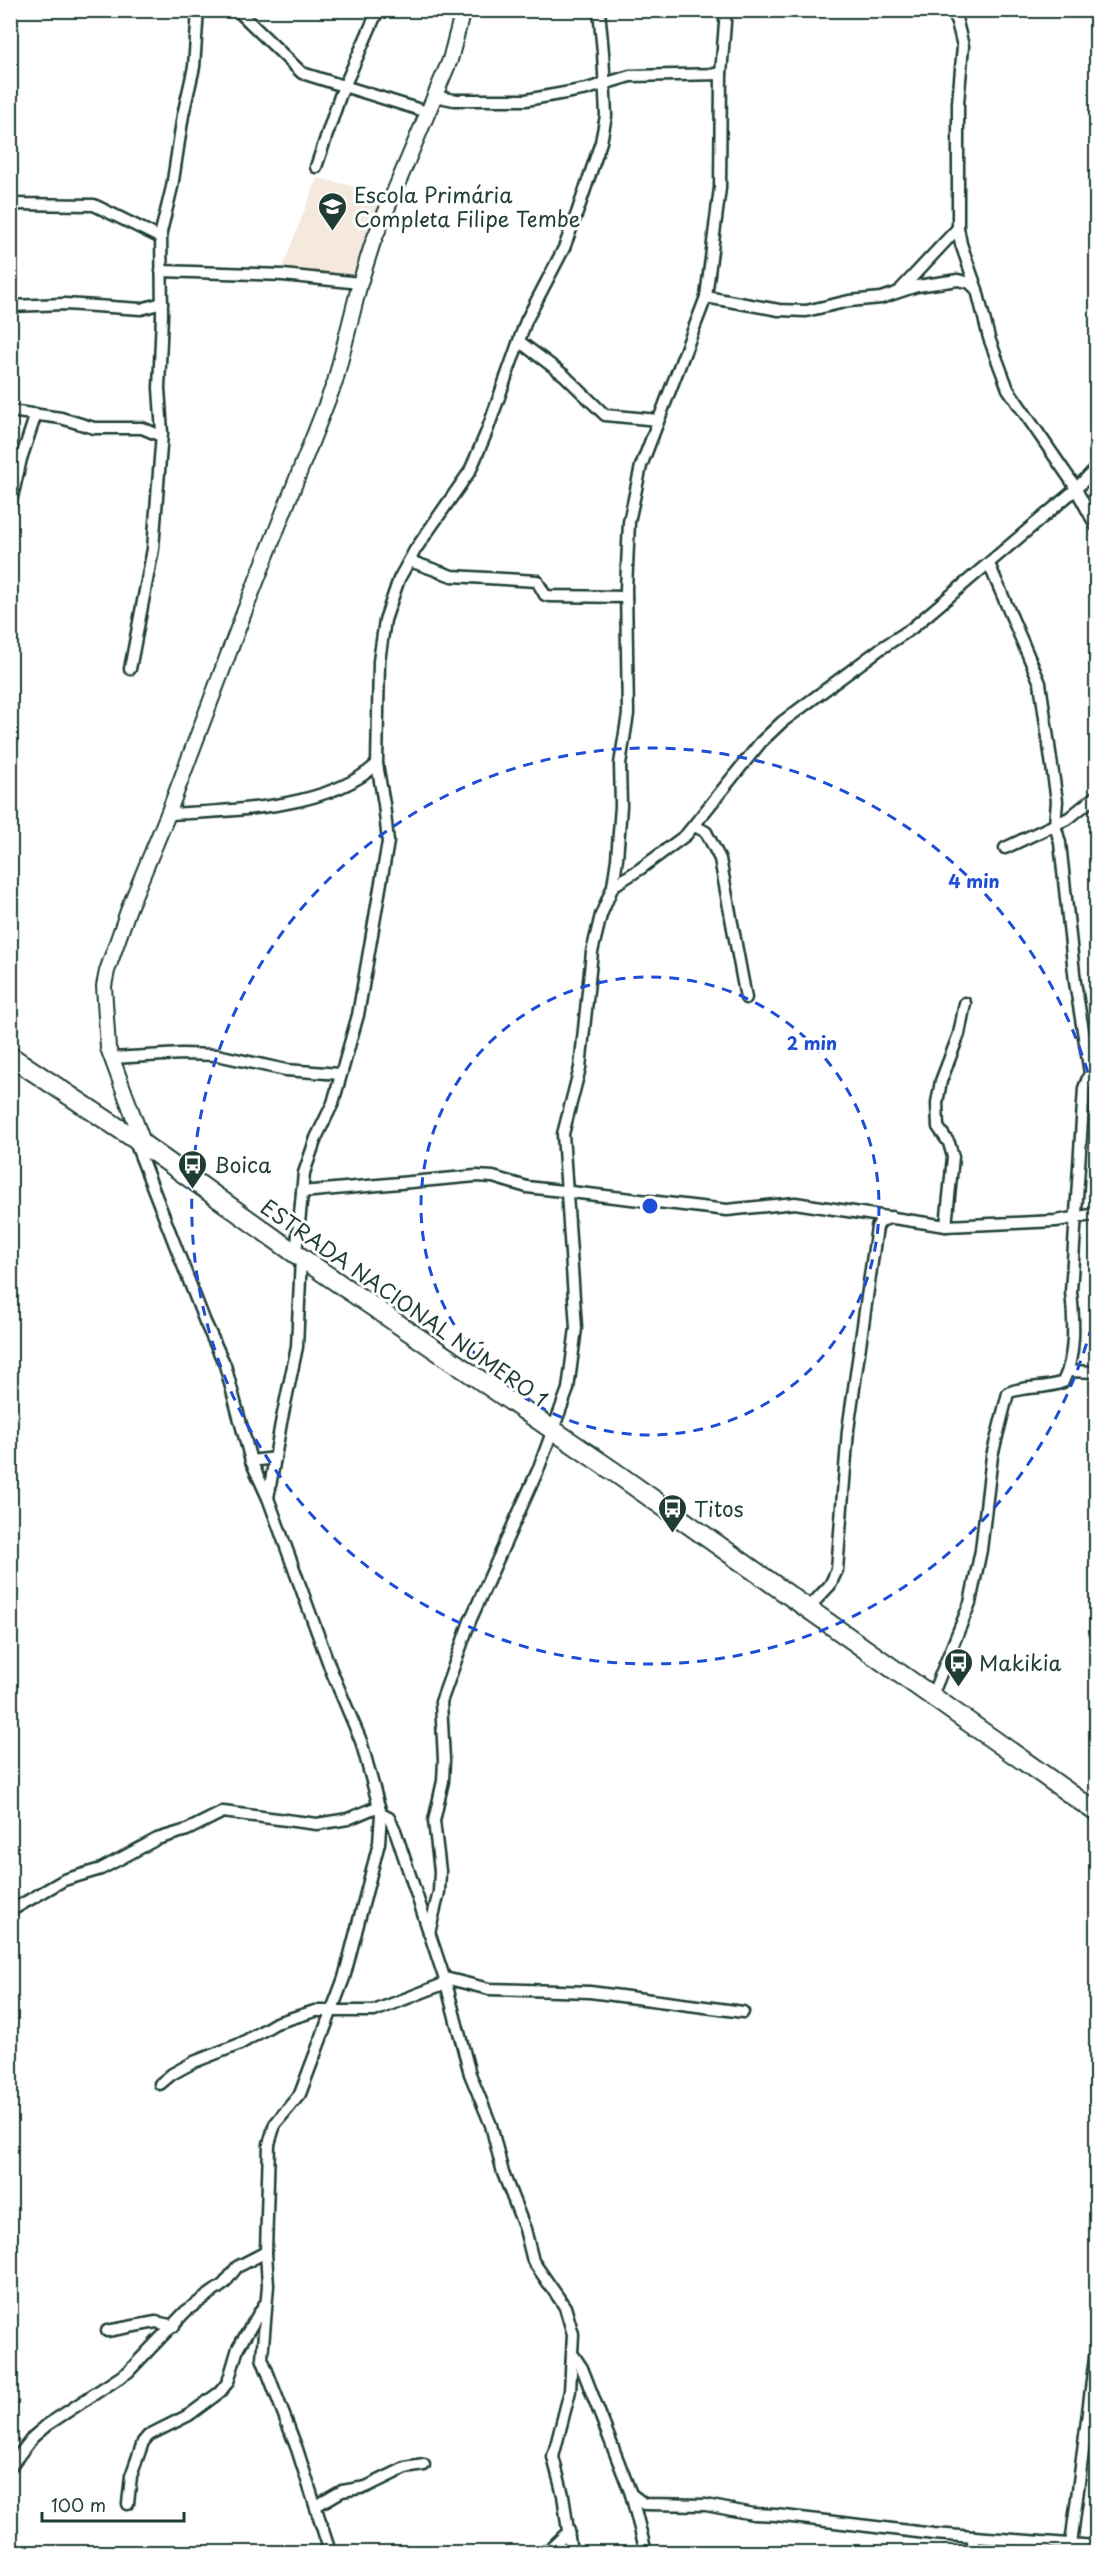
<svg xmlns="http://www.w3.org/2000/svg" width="1107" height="2563" viewBox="0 0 1107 2563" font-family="'Playpen Sans',sans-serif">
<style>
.built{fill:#f5e8dd}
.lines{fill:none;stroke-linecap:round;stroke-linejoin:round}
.minor-casing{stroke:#1f3d34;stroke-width:15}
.tertiary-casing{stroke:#1f3d34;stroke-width:18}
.trunk-casing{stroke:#1f3d34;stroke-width:22}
.minor{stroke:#fff;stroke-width:10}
.tertiary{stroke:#fff;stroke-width:14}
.trunk{stroke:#fff;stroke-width:18}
.ring{fill:none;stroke:#1d4ed8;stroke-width:3;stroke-dasharray:10 8}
.labels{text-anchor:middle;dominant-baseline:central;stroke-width:6;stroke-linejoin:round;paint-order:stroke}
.poi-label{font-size:21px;fill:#1f3d34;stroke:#fff;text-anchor:start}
.street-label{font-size:21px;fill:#1f3d34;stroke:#fff}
.centre{fill:#1d4ed8;stroke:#fff;stroke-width:3}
.ring-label{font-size:18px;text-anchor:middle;font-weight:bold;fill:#1d4ed8;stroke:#fff;stroke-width:6;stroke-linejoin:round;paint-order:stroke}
</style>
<rect width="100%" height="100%" fill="#fff"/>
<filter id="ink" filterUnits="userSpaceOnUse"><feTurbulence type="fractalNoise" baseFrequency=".0167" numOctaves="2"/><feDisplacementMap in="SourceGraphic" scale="12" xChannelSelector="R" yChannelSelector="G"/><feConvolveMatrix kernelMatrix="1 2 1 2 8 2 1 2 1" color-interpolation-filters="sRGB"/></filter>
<g filter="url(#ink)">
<path class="built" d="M 317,178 L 384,193 L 354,279 L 282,269 Z"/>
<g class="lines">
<defs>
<g id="minor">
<path d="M 237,10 L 302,73 L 427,112"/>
<path d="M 954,10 L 963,46 L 958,103 L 958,228 L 961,244 L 977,290"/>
<path d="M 434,96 L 454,100 L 526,100 L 587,89 L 630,76 L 721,74"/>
<path d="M 316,167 L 340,96 L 378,10"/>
<path d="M 10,204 L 94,205 L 161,238"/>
<path d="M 161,271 L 283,275 L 360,283"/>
<path d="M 901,289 L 958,228"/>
<path d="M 706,297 L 779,310 L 806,311 L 849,301 L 881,298 L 917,286 L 958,280 L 970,283 L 977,290 L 989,338 L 1008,389 L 1072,482 L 1096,526"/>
<path d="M 10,306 L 65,304 L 141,309 L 162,303"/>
<path d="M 520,342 L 564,375 L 605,415 L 658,420"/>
<path d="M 10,411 L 61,418 L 94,428 L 142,428 L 161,436"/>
<path d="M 10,506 L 21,459 L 36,414"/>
<path d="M 410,561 L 452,576 L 537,581 L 545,595 L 549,596 L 626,597"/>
<path d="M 130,669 L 153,549 L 162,433 L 159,388 L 162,315 L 161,232 L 172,187 L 183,115 L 194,67 L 198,10"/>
<path d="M 168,814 C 230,811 329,809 377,764"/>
<path d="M 695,826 L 706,832 L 720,859 L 746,998"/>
<path d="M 1005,848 L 1069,818 L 1096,796"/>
<path d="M 613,886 L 640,869 L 686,835 L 761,742 L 782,722 L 880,649 L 911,629 L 1076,489 L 1096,468"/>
<path d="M 112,1058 L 182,1054 L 217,1055 L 286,1070 L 340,1074"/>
<path d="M 135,1142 L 205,1322 L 225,1365 L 251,1461 L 268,1498 L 331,1670 L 361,1741 L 381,1814 L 379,1843 L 344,1978 L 300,2094 L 275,2124 L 269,2144 L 266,2252 L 268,2285 L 262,2358 L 297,2449 L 330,2552"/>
<path d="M 302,1192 L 476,1176 L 493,1177 L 527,1187 L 727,1210 L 795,1203 L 946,1226 L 1056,1221 L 1096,1214"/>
<path d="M 946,1226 L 953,1157 L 949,1143 L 938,1127 L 937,1103 L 941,1081 L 959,1034 L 965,1003"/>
<path d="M 296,1254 L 304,1173 L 316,1138 L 333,1103 L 358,1015 L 388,842 L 384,804 L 377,764 L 379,661 L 385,620 L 399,579 L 415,550 L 470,471 L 487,431 L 526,321 L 564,248 L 577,213 L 601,142 L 606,116 L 603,52 L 599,10"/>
<path d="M 1068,1371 L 1096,1372"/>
<path d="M 251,1461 L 275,1458"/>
<path d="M 268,1498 L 281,1423 L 297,1347 L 301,1257"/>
<path d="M 814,1602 L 830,1585 L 837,1570 L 848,1430 L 877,1227 L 881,1221 L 892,1217"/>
<path d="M 936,1686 L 970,1603 L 981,1550 L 992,1456 L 1008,1393 C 1024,1385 1044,1390 1063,1382 C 1076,1356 1074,1321 1071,1292 L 1084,1088 L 1090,1073 L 1075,982 L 1060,843 L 1055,825 L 1057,801 L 1040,683 L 989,564"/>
<path d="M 381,1814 L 389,1818 L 395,1830 L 446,1983 L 470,2074 L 491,2125 L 503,2173 L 525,2229 L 533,2261 L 565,2307 L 573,2334 L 570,2391 L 553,2457 L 563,2495 L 571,2552"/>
<path d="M 10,1911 L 64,1880 L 101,1869 L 157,1839 L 187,1830 L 223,1812 L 317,1824 L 348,1819 L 379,1806"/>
<path d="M 429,1933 L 439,1892 L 440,1871 L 434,1821 L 443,1781 L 444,1760 L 441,1702 L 470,1621 L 538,1470 L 568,1389 L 576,1328 L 563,1134 L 580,1068 L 592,952 L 601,915 L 613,886 L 617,859 L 621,806 L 620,764 L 628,714 L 626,589 L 629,522 L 641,466 L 706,297 L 720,188 L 721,74 L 726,10"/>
<path d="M 445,1978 L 489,1989 L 590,1992 L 743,2012"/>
<path d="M 160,2084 L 172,2074 L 194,2062 L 240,2044 L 276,2023 L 315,2011 L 374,2011 L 446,1983"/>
<path d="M 107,2331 L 156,2322 L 174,2326"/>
<path d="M 574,2356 L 582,2368 L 631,2494 L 644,2504 L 706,2505 L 753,2514 L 776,2515 L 934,2534 L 1096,2546"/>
<path d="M 10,2467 L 33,2437 L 47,2425 L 128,2372 L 186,2311 L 224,2284 L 237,2267 L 266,2252"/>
<path d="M 631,2494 L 646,2552"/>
<path d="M 128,2504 L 131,2476 L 143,2442 L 149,2435 L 189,2415 L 220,2392 L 228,2382 L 238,2348 L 264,2305"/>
<path d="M 316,2506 L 342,2491 L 366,2487 L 405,2468 L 424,2465"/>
<path d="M 547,2552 L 569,2531"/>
<path d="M 972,2552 L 974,2537"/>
<path d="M 1070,2552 L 1096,2350"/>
</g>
<path id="tertiary" d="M 144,1145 L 108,1048 L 104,986 L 107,971 L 129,908 L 168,814 L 245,610 L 335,382 L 360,283 L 373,242 L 450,60 L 463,10"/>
<path id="trunk" d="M 10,1056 L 144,1145 L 296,1254 L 613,1471 L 1096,1812"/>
</defs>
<use href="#minor" class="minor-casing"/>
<use href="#tertiary" class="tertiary-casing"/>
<use href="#trunk" class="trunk-casing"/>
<use href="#minor" class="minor"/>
<use href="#tertiary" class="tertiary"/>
<use href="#trunk" class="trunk"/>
</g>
</g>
<g class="ring">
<circle cx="650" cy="1206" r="229"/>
<path d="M1096 1309A458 458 0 1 1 1096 1103"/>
</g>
<defs>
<symbol id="school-pin" viewBox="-11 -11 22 30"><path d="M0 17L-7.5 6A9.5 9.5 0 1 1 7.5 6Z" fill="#1f3d34" stroke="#fff"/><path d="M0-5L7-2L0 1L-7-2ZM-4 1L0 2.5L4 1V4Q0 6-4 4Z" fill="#fff"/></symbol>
<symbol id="bus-pin" viewBox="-11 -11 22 30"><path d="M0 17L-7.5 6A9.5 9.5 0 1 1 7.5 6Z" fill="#1f3d34" stroke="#fff"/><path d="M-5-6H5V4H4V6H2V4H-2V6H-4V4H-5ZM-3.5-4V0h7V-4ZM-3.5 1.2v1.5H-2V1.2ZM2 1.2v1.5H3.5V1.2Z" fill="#fff"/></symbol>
</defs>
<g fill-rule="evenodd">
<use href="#school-pin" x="316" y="190" width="33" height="45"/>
<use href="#bus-pin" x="176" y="1148" width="33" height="45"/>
<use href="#bus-pin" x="656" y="1492" width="33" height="45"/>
<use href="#bus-pin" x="942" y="1646" width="33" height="45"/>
</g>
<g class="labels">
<g class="poi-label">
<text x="354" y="194">Escola Primária<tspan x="354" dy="24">Completa Filipe Tembe</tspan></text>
<text x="214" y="1164">Boica</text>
<text x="694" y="1508">Titos</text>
<text x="979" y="1662">Makikia</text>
</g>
<g class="street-label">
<text transform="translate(405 1302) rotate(35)">ESTRADA NACIONAL NÚMERO 1</text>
</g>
</g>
<circle cx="650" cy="1206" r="9" class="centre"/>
<g class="ring-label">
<text x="974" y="888">4 min</text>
<text x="812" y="1050">2 min</text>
</g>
<rect width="1107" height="2563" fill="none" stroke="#fff" stroke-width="36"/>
<rect x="18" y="18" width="1071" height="2527" fill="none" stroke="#1f3d34" stroke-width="2" filter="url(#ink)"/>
<path d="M42 2512v9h142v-9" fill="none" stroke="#1f3d34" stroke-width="3"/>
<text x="51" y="2512" font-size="18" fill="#1f3d34" stroke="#ffffff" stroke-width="4.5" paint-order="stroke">100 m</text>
</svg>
